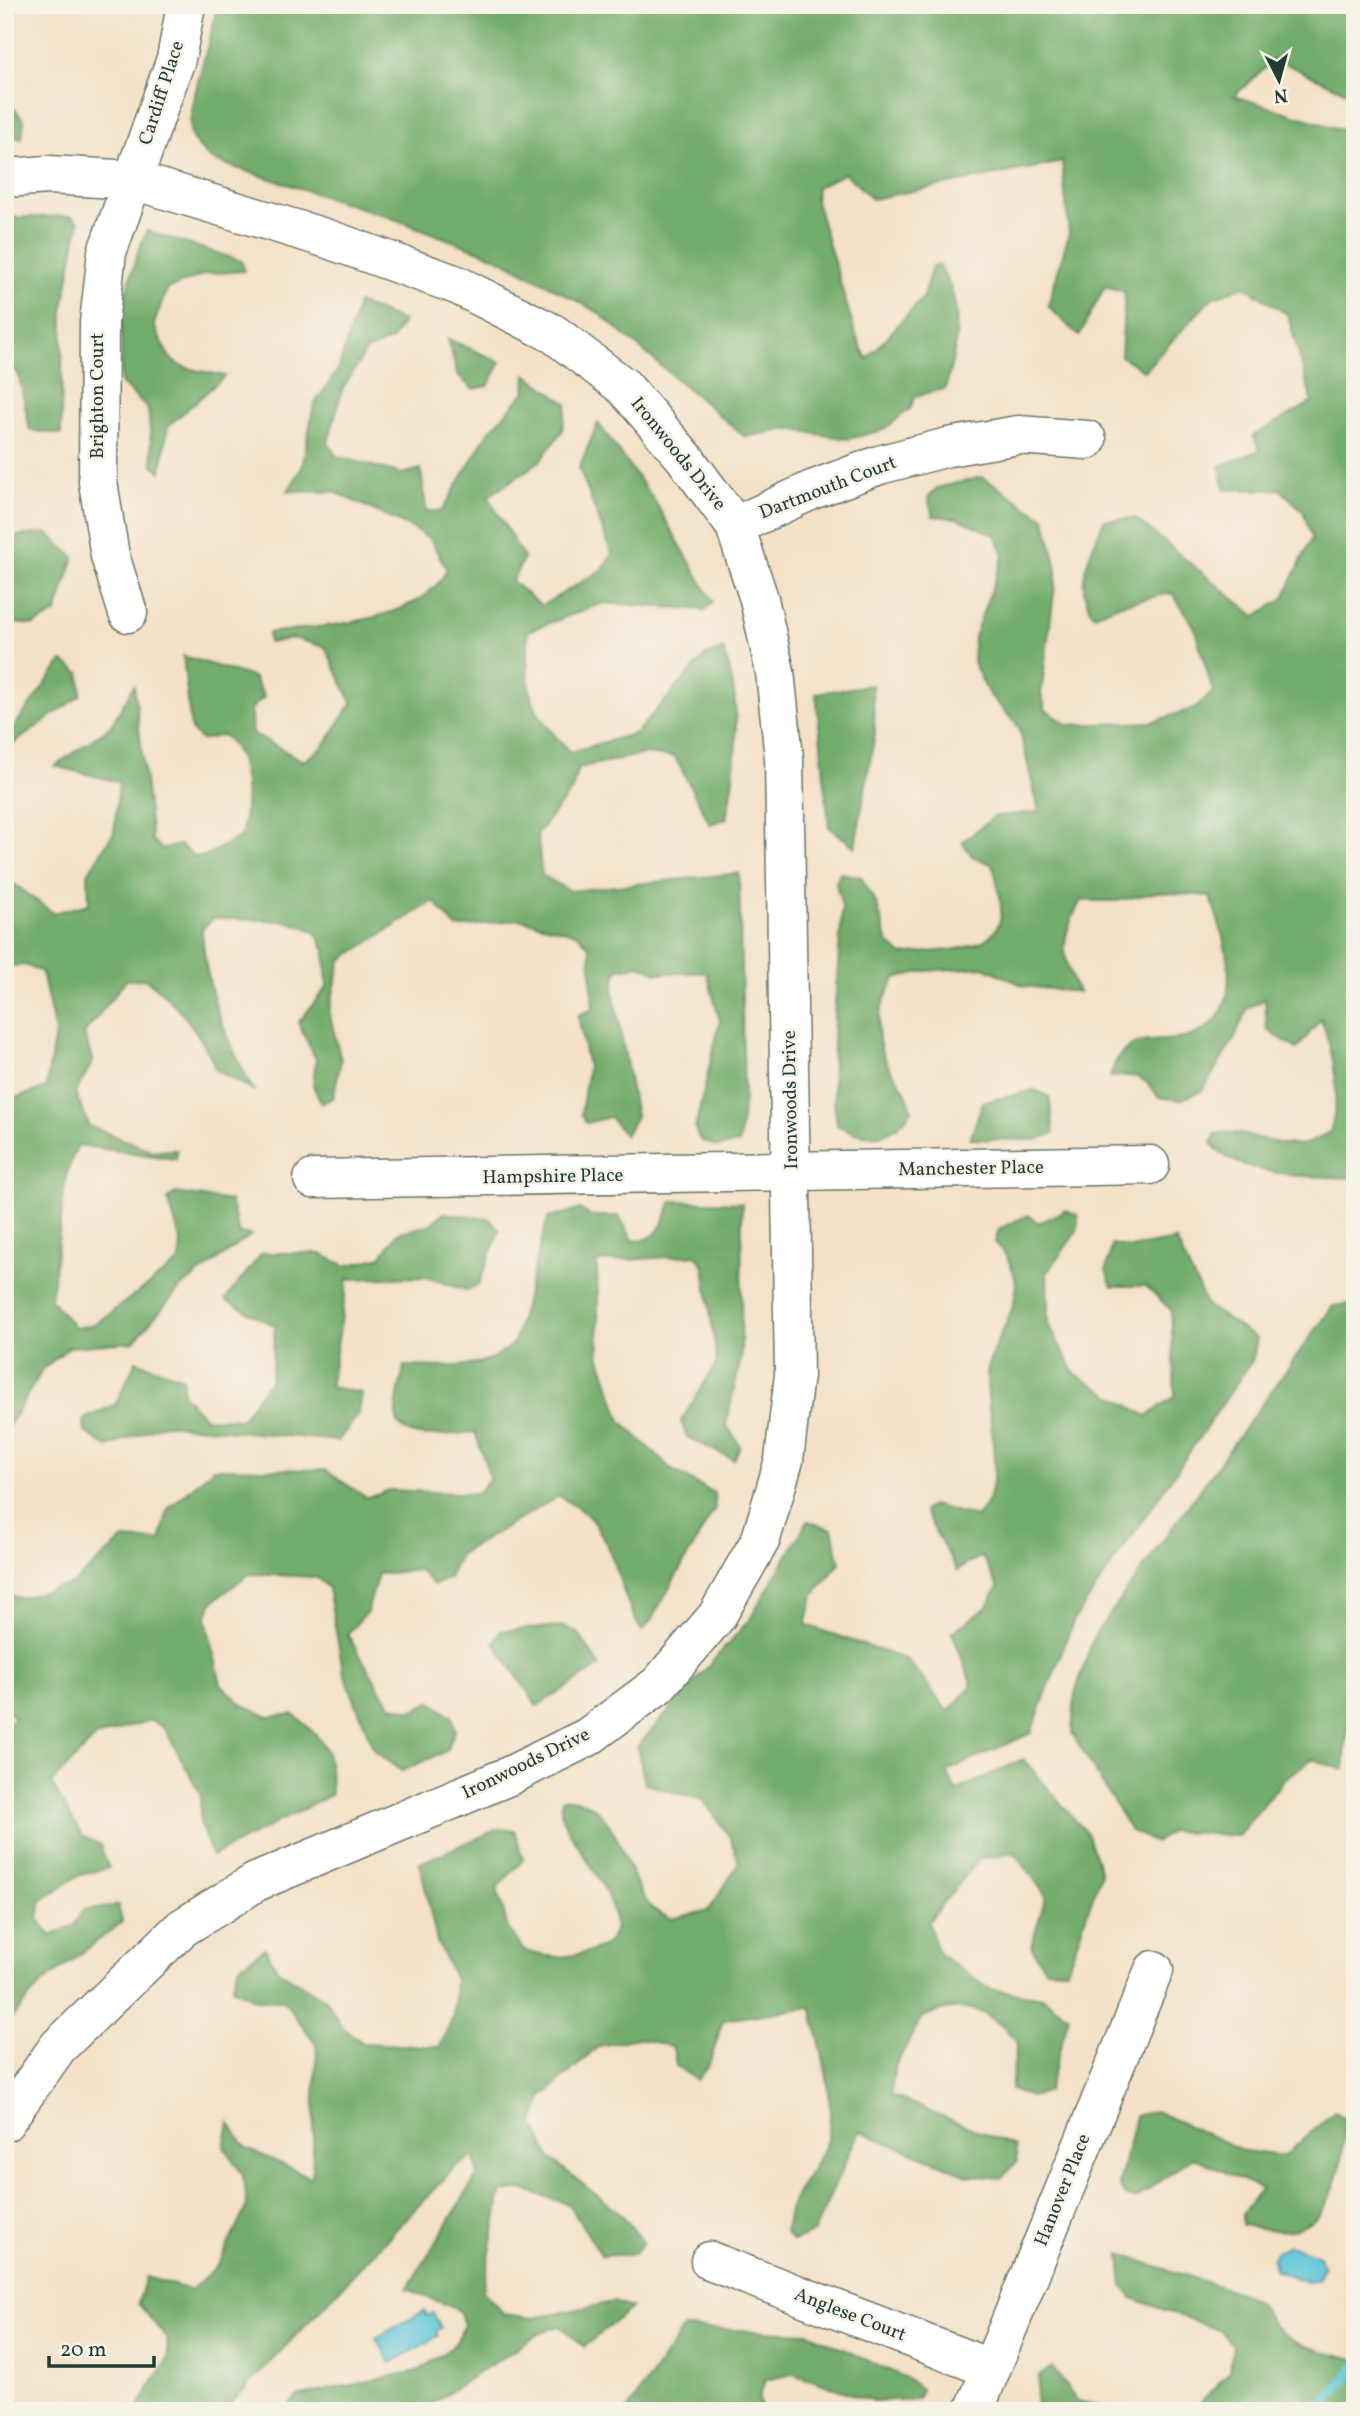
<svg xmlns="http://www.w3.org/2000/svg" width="1360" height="2416" viewBox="0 0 1360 2416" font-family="Vollkorn,serif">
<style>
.forest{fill:#72ac6b;stroke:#487450;stroke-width:2}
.water{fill:#5cc5d8;stroke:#3e8186;stroke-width:2}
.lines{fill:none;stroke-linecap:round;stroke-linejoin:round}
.stream{stroke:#5cc5d8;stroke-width:10}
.minor-casing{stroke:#6a7667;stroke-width:41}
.minor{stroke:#fff;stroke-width:38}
.labels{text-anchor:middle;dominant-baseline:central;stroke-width:5;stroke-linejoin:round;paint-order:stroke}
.street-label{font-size:19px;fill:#1f3d34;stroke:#f7f3e8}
</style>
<rect width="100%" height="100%" fill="#f7f3e8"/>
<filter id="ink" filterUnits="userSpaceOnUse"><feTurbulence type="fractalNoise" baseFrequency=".0143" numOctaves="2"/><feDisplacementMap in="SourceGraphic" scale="14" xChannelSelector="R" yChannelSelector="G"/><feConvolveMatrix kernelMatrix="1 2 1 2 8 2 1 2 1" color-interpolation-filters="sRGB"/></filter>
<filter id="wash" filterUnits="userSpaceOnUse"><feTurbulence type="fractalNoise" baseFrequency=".00686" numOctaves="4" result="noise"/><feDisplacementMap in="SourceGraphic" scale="28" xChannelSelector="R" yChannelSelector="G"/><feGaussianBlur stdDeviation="1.57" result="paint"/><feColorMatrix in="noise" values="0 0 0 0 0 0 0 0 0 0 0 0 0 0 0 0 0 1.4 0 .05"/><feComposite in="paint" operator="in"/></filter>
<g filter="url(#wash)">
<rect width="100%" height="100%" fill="#f4e1c7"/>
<g class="forest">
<path d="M 217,5 L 1355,5 L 1355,96 L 1275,59 L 1234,96 L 1355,134 L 1355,1178 C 1317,1177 1235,1177 1212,1144 L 1215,1134 C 1245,1127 1273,1149 1305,1144 C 1313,1142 1323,1135 1330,1132 C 1342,1096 1334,1053 1321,1019 L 1297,1049 L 1267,1030 L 1265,999 L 1248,1008 L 1234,1039 L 1203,1090 L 1180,1100 L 1158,1097 C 1146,1075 1134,1074 1110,1077 C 1114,1064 1118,1054 1130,1046 C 1144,1038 1167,1042 1183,1038 C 1252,1022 1227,944 1210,896 L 1158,892 L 1117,901 L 1081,901 C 1060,937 1060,955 1078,992 L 1024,986 L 984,967 L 925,971 L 896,978 C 878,1006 870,1036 889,1067 C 899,1082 908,1092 912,1110 C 891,1141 868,1141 837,1125 C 826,1053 839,978 842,906 L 836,884 L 840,873 L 861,877 L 877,905 L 888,943 L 903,955 C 934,949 1003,956 1001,909 C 1001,895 996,879 993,865 L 972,856 L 962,842 L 995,816 L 1039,812 L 1019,727 L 988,693 L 973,662 L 974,637 L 1004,554 L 995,535 L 957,518 L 933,516 L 928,497 L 937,488 L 981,477 C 1005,489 1022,506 1045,518 L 1057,569 L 1041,694 L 1046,710 L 1068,725 L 1152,722 L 1195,708 L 1213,692 L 1194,626 L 1172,593 L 1121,604 L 1094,615 C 1071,584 1092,551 1104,520 L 1135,518 L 1255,616 L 1283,599 L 1312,538 L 1303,511 L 1280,489 L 1225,490 L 1220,466 L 1260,450 L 1253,436 L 1312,402 L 1288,315 L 1244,286 L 1212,298 L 1144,371 L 1121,356 L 1125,292 L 1105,286 L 1079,336 L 1048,306 L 1069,233 L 1062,162 L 872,199 L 845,173 L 817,187 L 815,198 L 856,336 L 867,359 L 923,298 L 932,266 L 939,265 C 965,304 958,346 945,389 L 915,396 L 911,408 L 883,430 L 848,439 L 788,429 L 745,437 L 596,311 L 498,258 L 389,217 L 212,160 C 205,153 193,144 191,135 C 185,110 213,37 217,5 Z"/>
<path d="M 5,98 L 24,120 L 22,138 L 5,136 Z"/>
<path d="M 72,216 L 79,222 L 63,309 L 61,434 L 30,430 L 18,372 L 5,368 L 5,218 Z"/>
<path d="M 147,231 L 242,261 L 244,271 L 205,274 L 167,289 L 154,324 C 172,373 176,365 225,376 L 168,426 L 161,472 L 153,465 L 148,409 L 121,383 L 122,309 L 137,254 Z"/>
<path d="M 358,303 L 403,321 L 392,340 L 366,351 L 342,390 L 328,443 L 336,456 L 402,474 L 421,469 L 426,511 L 442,511 L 487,434 L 525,392 L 526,374 L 567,404 L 562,431 L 540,461 L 488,497 L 524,558 L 512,581 L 541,606 L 603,569 L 612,554 L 579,468 L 598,423 L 654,500 L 713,602 L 705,610 L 603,603 L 528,631 C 525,689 527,711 571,752 L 636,733 L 706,655 L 723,650 C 743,699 737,768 726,819 L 710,824 L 675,757 L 644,754 L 578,768 L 572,790 L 537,834 L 542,875 L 570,891 L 739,873 L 744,1098 L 739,1143 L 718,1147 L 700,1140 L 695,1129 L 720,1021 L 707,973 L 657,973 L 640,965 L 617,970 L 613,990 L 636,1116 L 625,1136 L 610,1117 L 586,1123 L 581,1114 L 588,1068 L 578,1015 L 593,1009 L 590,948 L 578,934 L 519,919 L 457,928 L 434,901 L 341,960 L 329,1012 L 341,1060 L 333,1098 L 321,1104 L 313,1085 L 316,1059 L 298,1023 L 327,987 L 325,950 L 315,931 L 286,921 L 214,918 L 202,929 C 205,991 225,1036 253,1090 L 216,1070 C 202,1033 176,1003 146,979 L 126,980 L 84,1034 L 93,1062 L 75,1093 L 89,1126 L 153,1151 L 177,1150 L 176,1159 L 77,1145 L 66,1176 L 51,1300 L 75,1328 L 95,1324 L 179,1262 L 181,1242 L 168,1199 L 175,1193 L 230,1201 L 239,1233 L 251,1235 L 181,1287 L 133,1342 L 69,1347 L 43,1369 L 5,1432 L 5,1101 L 46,1088 L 55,1033 L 42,972 L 25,965 L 5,966 L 5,877 L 53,913 L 89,904 L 88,873 L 114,832 L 119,782 L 55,766 L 111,726 L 134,685 L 152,840 L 162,849 L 180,845 L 195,857 L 205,856 L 241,836 C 248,806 250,756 223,735 L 201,740 L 191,730 L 183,656 L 253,677 L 264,697 L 251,709 L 252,733 L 303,761 L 323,747 L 352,703 L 325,647 L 293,638 L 269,643 L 268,633 C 319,626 424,623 447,569 L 430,539 L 412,528 L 335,492 L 288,491 L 302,467 L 314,405 L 339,368 Z"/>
<path d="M 448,339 L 501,362 L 488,386 L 473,389 L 458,376 Z"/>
<path d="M 47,533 L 74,557 L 56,613 L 34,625 L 5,622 L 5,537 Z"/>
<path d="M 62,661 L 80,673 L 81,695 L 9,747 L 5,757 L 5,732 L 11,731 Z"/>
<path d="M 872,685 L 875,733 L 855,847 L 829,827 L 816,693 Z"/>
<path d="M 1035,1090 L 1049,1097 L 1054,1133 L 1036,1140 L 970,1139 L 983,1102 Z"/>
<path d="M 672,1201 L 742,1203 L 741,1358 L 726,1424 L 740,1446 L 734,1460 L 687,1437 L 681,1421 L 717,1362 L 704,1266 L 696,1255 L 597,1262 L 599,1355 L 621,1421 L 672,1470 L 714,1493 L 715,1508 L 650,1622 L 642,1631 C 619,1597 618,1551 590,1518 C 583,1510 569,1503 559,1496 L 460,1554 L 449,1578 L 434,1585 L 419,1570 L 378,1574 L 367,1612 L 347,1634 L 390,1705 L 412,1711 L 431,1702 L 452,1716 L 455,1731 L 446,1751 L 402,1771 L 374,1750 L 343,1670 L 328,1588 L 317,1577 L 249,1574 L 211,1603 L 206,1619 L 221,1684 L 243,1705 L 268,1717 L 293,1714 C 329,1744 330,1749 331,1795 L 212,1856 L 200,1823 L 200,1793 L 165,1729 L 151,1720 L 96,1737 L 51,1783 L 82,1836 L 100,1845 L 109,1868 L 77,1876 L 41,1901 L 38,1919 L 51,1936 L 74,1925 L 83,1910 L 118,1905 L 122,1922 L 41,1984 L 5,2026 L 5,1726 L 14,1718 L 5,1708 L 5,1594 L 20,1598 L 73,1584 L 123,1539 L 160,1541 L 168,1509 L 214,1468 L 325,1470 L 367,1498 L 390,1490 L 477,1494 L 490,1478 L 475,1432 C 454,1433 393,1448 396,1410 C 397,1395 402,1380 404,1366 C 441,1367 488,1372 514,1342 L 548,1218 L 580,1209 L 590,1216 L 619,1216 L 633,1240 C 659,1243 663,1222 672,1201 Z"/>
<path d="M 1065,1210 L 1078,1215 L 1077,1231 L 1047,1273 L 1048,1324 L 1075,1374 L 1147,1416 L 1175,1396 L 1171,1310 L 1146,1286 L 1112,1286 L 1106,1270 L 1112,1244 L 1130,1248 L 1176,1240 L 1207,1306 L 1257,1339 L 1253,1359 L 1073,1622 L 1031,1733 L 947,1771 L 956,1791 L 1023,1759 L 1088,1835 L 1101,1874 L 1067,1970 L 1045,1969 L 1031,1946 L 1046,1896 L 1015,1853 L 979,1859 L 928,1922 L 939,1954 L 990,1989 L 1042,1997 L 1069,2016 L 1048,2091 L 1031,2097 L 1011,2089 L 1017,2041 C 986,2007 965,2000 922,2017 L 894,2068 L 891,2095 L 1015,2146 L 1017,2162 L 1001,2178 L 968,2175 L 859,2131 L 814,2232 L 793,2241 L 785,2233 C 789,2192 806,2184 823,2150 C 841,2115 820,2044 811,2007 L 723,2020 L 709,2065 L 697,2080 L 676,2066 L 673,2047 L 638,2038 L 599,2046 L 542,2097 L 534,2124 L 550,2158 L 623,2216 L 643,2242 L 635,2254 L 602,2256 L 568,2204 L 522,2189 L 501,2192 L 483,2291 L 504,2314 L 534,2318 L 613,2302 L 632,2308 L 584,2347 L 560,2326 L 541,2332 L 420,2411 L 284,2411 L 297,2397 L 420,2370 L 456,2344 L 464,2325 L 459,2310 L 407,2289 L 477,2176 L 475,2156 L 456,2166 L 224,2411 L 136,2411 L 168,2358 L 167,2339 L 138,2303 L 146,2277 L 191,2290 L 219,2264 L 247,2206 L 243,2175 L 224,2147 L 229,2122 L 246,2148 L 312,2178 L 317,2045 L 283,2000 L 256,2000 L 232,1988 L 239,1967 L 265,1948 L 277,1970 L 327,2000 L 341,2026 L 363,2043 L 439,2047 L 453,2017 L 455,1979 L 437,1942 L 420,1863 L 498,1829 L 515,1831 L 523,1860 L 497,1888 L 508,1928 L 524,1951 C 555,1959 561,1959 592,1951 C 652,1935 576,1849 563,1820 C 560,1814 562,1806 562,1799 C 620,1795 621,1874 652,1908 C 656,1912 665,1916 671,1919 L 709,1910 L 739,1863 L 730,1837 L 703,1800 L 645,1784 L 637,1747 L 750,1619 L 808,1521 L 832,1529 L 840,1563 L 813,1596 L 806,1625 L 908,1660 L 948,1712 L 972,1685 L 952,1632 L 986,1608 L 998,1587 L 982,1556 L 957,1570 L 924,1511 L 932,1505 L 976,1517 C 1010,1485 986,1418 987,1377 C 988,1347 1014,1319 1016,1290 C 1017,1272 1006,1253 995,1242 L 999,1229 L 1028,1215 L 1039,1223 Z"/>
<path d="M 444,1213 L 490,1219 L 500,1230 L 479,1283 L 468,1291 L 426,1277 L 348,1279 L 330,1387 L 362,1393 L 359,1413 L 338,1441 L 164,1424 L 107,1447 L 85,1432 L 84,1419 L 116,1404 L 136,1361 L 183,1378 L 183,1394 L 205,1418 L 241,1419 L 271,1379 L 275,1326 L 225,1300 L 262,1253 L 319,1253 L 346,1266 L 381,1257 L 398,1233 L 429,1225 Z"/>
<path d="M 1351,1304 L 1355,1306 L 1355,1626 L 1344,1770 L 1312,1759 L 1285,1778 L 1238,1836 L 1171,1831 L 1156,1842 L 1131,1831 L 1072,1733 L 1075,1693 L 1094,1636 L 1333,1306 Z"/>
<path d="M 564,1626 L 579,1634 L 600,1666 L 537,1706 L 494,1642 L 501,1631 Z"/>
<path d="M 1155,2111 L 1244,2151 L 1284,2156 L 1335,2111 L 1346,2119 C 1342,2159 1339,2218 1291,2230 C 1278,2233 1256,2227 1242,2225 L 1242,2213 L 1262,2189 L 1193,2157 L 1136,2199 L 1126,2197 L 1119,2185 L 1135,2116 Z"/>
<path d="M 1120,2254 L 1245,2295 C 1271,2309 1262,2315 1278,2330 C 1298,2348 1329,2352 1355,2359 L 1355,2411 L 1192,2411 L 1230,2371 L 1233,2346 L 1221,2331 L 1132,2298 L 1123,2286 Z"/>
<path d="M 684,2328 L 809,2333 L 908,2379 L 921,2389 L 917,2399 L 873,2401 L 793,2374 L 765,2380 L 759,2399 L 762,2411 L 627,2411 Z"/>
<path d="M 1052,2367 L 1077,2401 L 1131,2411 L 1040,2411 L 1036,2404 L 1038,2376 Z"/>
</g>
<g class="water">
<path d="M 1289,2245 L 1320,2256 L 1324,2267 L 1318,2280 L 1307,2282 L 1276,2270 L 1272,2259 L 1275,2252 Z"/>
<path d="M 424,2311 L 427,2316 L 433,2313 L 441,2328 L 436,2331 L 438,2336 L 391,2363 L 376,2338 Z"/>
</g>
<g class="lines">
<path class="stream" d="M 1318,2411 L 1355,2368"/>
</g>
</g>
<g filter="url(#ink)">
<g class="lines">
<defs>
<g id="minor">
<path d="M 5,178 L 49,175 L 133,180 L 328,239 L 457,285 L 554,334 L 624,387 L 684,457 L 735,526 L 759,599 L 775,672 L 784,758 L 794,1375 L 784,1460 L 761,1539 L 717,1616 L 658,1685 L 588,1737 L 509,1776 L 256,1882 L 182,1928 L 58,2047 L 5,2122"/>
<path d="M 735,526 L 812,490 L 879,465 L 948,447 L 1018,435 L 1087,440"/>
<path d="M 128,613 L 110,556 L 98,482 L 99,323 L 107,252 L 176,59 L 186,5"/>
<path d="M 313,1179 L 1150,1165"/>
<path d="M 710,2261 L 989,2368"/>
<path d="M 974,2411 L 1154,1970"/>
</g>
</defs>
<use href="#minor" class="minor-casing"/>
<use href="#minor" class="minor"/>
</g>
</g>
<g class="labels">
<g class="street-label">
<text transform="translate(162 93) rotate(-72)">Cardiff Place</text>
<text transform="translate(98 396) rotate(-90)">Brighton Court</text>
<text transform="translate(678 454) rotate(51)">Ironwoods Drive</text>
<text transform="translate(828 488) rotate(-21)">Dartmouth Court</text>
<text transform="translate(791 1100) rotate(-91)">Ironwoods Drive</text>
<text transform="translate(971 1169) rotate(-1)">Manchester Place</text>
<text transform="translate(553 1177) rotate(-1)">Hampshire Place</text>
<text transform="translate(526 1764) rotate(-26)">Ironwoods Drive</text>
<text transform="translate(1063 2190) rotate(-68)">Hanover Place</text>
<text transform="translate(850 2315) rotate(21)">Anglese Court</text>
</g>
</g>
<rect width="1360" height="2416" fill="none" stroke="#f7f3e8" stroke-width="28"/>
<g transform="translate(1279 80) rotate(174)" stroke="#f7f3e8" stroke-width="5" paint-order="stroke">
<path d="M0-5L12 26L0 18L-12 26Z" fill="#1f3d34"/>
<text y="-10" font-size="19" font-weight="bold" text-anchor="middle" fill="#1f3d34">N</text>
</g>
<path d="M49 2356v10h105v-10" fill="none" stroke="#1f3d34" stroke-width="3.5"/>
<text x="60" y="2356" font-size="21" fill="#1f3d34" stroke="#f7f3e8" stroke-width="5" paint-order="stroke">20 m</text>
</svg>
